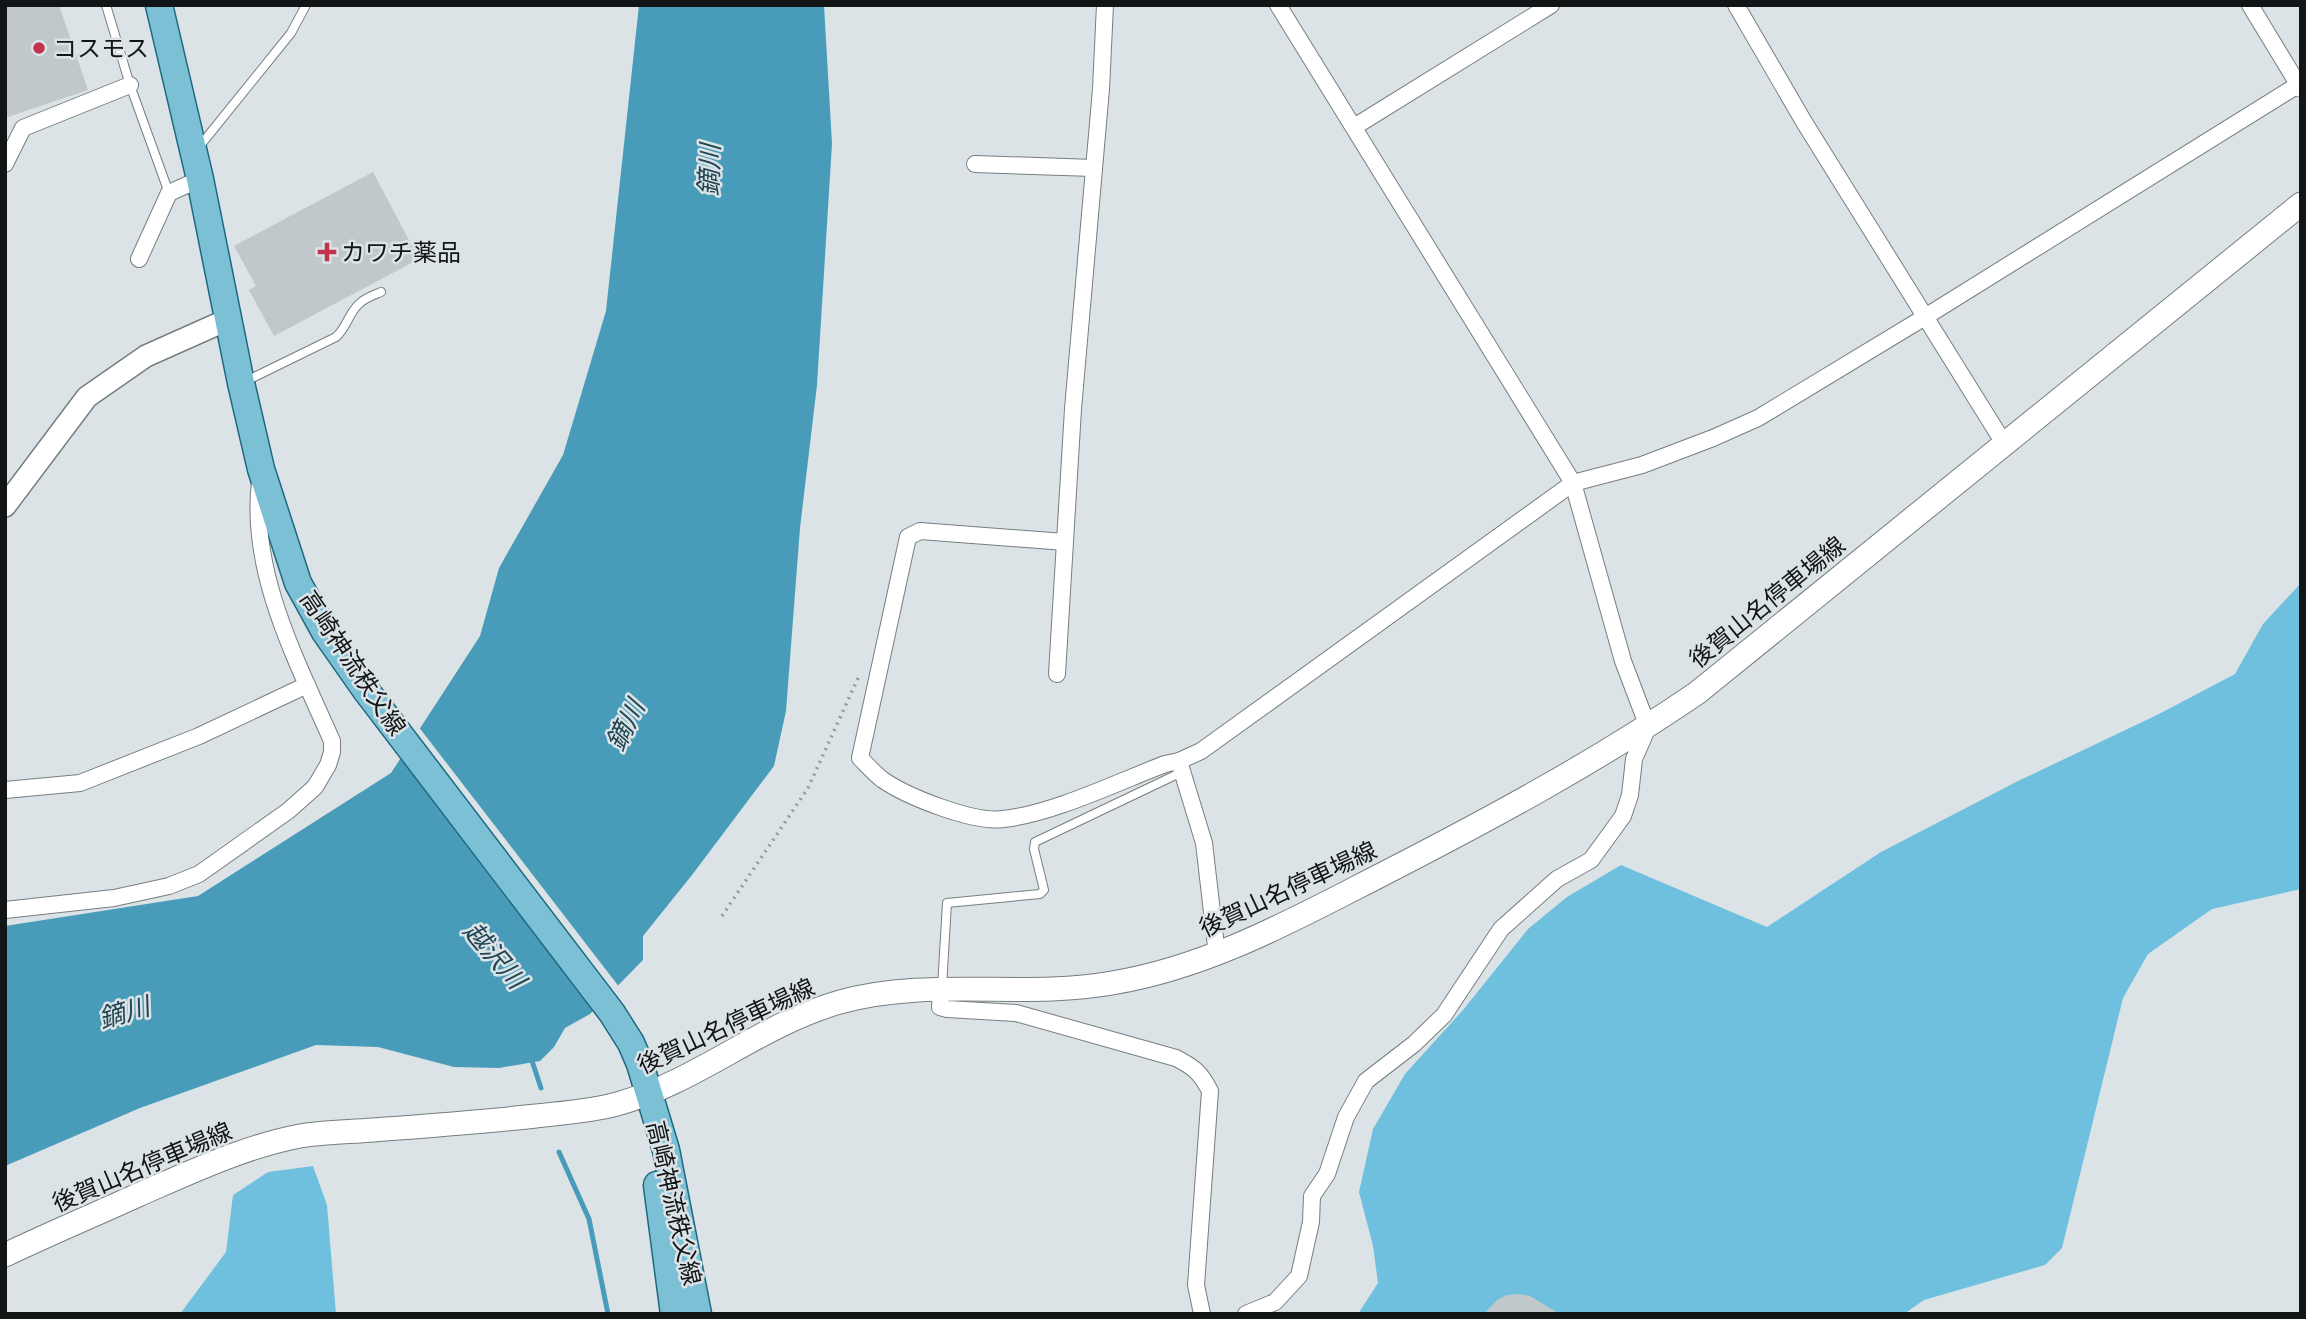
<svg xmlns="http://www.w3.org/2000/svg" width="2306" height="1319" viewBox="0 0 2306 1319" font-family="Inter,'Noto Sans JP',sans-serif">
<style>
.forest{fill:#6ec0de}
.water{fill:#499cb9}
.pier{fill:#dbe3e6}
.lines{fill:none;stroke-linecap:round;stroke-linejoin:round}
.stream{stroke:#499cb9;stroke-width:5}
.building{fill:#c0c8cc}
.service-casing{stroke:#777e81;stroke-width:10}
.minor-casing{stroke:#777e81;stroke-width:18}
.tertiary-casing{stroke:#777e81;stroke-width:24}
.secondary-casing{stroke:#777e81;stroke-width:25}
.primary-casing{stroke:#1e6981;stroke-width:29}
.path{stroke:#949b9d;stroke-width:3.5;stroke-dasharray:2 5;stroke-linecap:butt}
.service{stroke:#fff;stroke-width:8}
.minor{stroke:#fff;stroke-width:16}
.tertiary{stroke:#fff;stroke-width:21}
.secondary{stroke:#fff;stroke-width:23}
.primary{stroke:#7cc0d6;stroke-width:26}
.poi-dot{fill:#c3324f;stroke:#dbe3e6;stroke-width:2.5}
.labels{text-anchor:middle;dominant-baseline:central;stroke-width:5;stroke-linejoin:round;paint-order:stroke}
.poi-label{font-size:24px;fill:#121516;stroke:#dbe3e6;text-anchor:start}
.street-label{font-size:24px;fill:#121516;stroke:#dbe3e6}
.water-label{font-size:26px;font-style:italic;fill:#204553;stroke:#dbe3e6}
</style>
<rect width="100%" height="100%" fill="#dbe3e6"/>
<g class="forest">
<path d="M 2301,583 L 2301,889 L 2212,909 L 2148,954 L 2123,998 L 2062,1248 L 2045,1265 L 1924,1300 L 1904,1314 L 1358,1314 L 1378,1283 L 1373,1246 L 1359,1192 L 1373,1129 L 1405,1074 L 1463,1010 L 1528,929 L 1567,897 L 1621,865 L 1767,927 L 1881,852 L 2016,782 L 2157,715 L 2235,674 L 2263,624 Z"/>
<path d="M 313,1166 L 327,1205 L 336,1314 L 180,1314 L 226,1252 L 233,1195 L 268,1172 Z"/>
</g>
<path class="water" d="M 639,5 L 824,5 L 832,144 L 817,385 L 800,528 L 786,711 L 774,766 L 692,875 L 643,936 L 643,960 L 590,1014 L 565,1028 L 554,1047 L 540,1061 L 499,1068 L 454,1067 L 378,1047 L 316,1045 L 140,1108 L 5,1166 L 5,926 L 198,896 L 391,773 L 480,636 L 499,568 L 563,455 L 606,311 Z"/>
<path class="pier" d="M 418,726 L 620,988 L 596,1013 L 400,754 Z"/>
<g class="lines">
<g class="stream">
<path d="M 531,1058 L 541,1088"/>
<path d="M 559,1152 L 589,1219 L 608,1314"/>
</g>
</g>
<g class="building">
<path d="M 5,5 L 59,5 L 88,90 L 5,118 Z"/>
<path d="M 373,172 L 419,259 L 274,336 L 249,290 L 256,286 L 234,246 Z"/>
<path d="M 1518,1294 L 1530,1296 L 1560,1314 L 1484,1314 L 1497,1300 L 1507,1295 Z"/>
</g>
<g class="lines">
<defs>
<g id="service">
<path d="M 106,5 L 130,85 L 169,193"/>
<path d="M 199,147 L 291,33 L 306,5"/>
<path d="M 244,382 L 336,337 C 347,327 349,312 360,303 C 365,298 374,295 381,292"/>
<path d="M 942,987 L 947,903 L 1040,894 L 1044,890 L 1034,849 L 1035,842 L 1182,772"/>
</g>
<g id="minor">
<path d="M 1736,5 L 1804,122 L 2005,445"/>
<path d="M 2250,5 L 2301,89"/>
<path d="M 1354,127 L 1551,5"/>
<path d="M 5,164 L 23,128 L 130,85"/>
<path d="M 975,164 L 1094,168"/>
<path d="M 139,259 L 169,193 L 200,179"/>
<path d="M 1065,542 L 920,531 L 908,537 L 860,758 C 867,765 875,774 883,780 C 908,797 973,823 1003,819 C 1052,814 1118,782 1165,764 L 1179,761 L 1201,751 L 1573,483 L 1642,465 L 1713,438 L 1758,418 L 1925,317 L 2301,83"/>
<path d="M 1057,674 L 1073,409 L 1101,89 L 1105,5"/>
<path d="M 1179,761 L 1204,843 L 1217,955"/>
<path d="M 5,790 L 80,783 L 199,736 L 307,685"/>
<path d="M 5,910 L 114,898 L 169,886 L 199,874 L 288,811 L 315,787 L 328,765 L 332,752 L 332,741 C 297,661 249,572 260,482"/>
<path d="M 941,990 L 940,1007 L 947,1009 L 1016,1013 L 1176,1058 C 1195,1068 1200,1072 1210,1091 L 1196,1285 L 1202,1314"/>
<path d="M 1246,1314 L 1275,1302 L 1299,1276 L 1311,1222 L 1312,1196 L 1327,1174 L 1346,1117 L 1366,1081 L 1414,1044 L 1444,1015 L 1501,929 L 1557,879 L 1591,860 L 1623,816 L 1630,795 L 1634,759 L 1648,727 L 1623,661 L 1573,483 L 1278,5"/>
</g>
<path id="tertiary" d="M 5,506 L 87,397 L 146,356 L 229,319"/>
<path id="secondary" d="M 5,1255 C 49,1234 94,1215 138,1195 C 191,1172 243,1147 300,1136 C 324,1132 349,1132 373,1130 C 427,1126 482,1122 536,1116 C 563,1113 592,1111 617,1104 C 697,1082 761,1024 840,1002 C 929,977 1023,999 1112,983 C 1209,967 1295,919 1381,875 C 1490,819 1596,762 1697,693 L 2301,204"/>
<g id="primary">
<path d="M 159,5 L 200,179 L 241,383 L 261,469 L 298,583 L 325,632 L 365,689 L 612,1013 L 631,1043 L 640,1064 L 666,1150 L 698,1314"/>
<path d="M 657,1185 L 674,1314"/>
</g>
</defs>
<use href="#service" class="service-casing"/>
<use href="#minor" class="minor-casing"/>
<use href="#tertiary" class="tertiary-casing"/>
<use href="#secondary" class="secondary-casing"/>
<use href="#primary" class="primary-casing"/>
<path class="path" d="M 722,916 L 808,788 L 859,676"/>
<use href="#service" class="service"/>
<use href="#minor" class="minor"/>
<use href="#tertiary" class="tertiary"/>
<use href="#secondary" class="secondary"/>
<use href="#primary" class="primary"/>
</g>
<g class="poi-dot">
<circle cx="39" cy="48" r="7"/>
<path d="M323.5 241.5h7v7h7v7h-7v7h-7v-7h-7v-7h7z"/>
</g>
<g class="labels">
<g class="poi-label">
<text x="53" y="48">コスモス</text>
<text x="341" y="252">カワチ薬品</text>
</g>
<g class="street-label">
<text transform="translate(1767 602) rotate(-39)">後賀山名停車場線</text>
<text transform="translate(353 663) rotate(56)">高崎神流秩父線</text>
<text transform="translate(1288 889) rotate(-25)">後賀山名停車場線</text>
<text transform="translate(726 1026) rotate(-25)">後賀山名停車場線</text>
<text transform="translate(142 1167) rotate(-23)">後賀山名停車場線</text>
<text transform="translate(674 1203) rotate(77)">高崎神流秩父線</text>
</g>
<g class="water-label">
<text transform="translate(709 170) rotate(-88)">鏑川</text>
<text transform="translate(625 725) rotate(-63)">鏑川</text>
<text transform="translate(495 955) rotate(49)">越沢川</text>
<text transform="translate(124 1012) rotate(-16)">鏑川</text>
</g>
</g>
<rect width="2306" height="1319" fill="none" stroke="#121516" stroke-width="14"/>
</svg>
